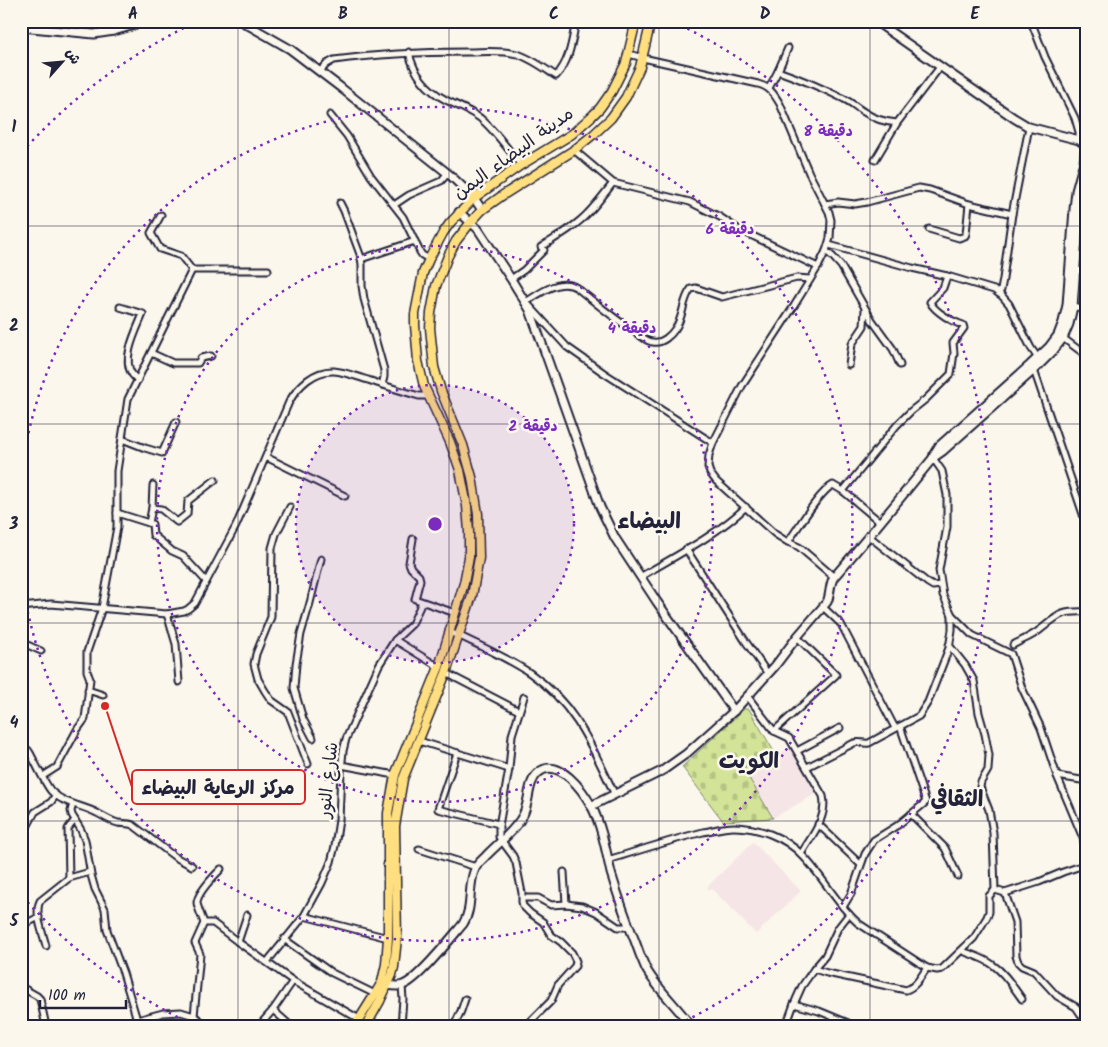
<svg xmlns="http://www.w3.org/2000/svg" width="1108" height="1047" viewBox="0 0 1108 1047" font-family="Kalam,'Playpen Sans Arabic',sans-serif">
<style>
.built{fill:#f6e5e6}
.cemetery{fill:url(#cemetery-stones);stroke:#7a836a}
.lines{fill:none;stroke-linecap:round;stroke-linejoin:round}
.street-casing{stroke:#22223b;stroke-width:9}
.secondary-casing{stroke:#22223b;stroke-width:11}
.primary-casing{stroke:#22223b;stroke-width:11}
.street{stroke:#fbf7ec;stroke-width:5}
.secondary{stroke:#fbf7ec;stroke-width:7}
.primary{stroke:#ffdf80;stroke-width:8}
.grid{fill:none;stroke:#22223b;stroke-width:1;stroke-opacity:0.55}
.ring{fill:none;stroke:#7b2cbf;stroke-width:2.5;stroke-dasharray:2.5 5}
.labels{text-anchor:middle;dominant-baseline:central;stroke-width:5;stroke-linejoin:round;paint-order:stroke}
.street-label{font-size:18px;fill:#22223b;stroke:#fbf7ec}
.district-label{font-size:22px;font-weight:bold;fill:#22223b;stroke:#fbf7ec}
.centre{fill:#7b2cbf;stroke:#fbf7ec;stroke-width:2.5}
.ring-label{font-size:15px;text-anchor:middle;font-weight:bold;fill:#7b2cbf;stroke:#fbf7ec;stroke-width:5;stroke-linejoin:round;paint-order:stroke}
.leader{fill:none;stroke:#d62828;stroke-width:2}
.callout-dot{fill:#d62828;stroke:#fbf7ec;stroke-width:2}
.callout{fill:#fbf7ec;stroke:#d62828;stroke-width:2}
.callout-label{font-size:19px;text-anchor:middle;font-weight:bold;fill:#22223b}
.neatline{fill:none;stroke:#22223b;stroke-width:2}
.grid-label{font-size:16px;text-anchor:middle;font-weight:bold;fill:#22223b}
</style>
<defs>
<pattern id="cemetery-stones" width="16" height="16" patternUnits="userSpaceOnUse" patternTransform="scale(1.25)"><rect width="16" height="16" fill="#d3e498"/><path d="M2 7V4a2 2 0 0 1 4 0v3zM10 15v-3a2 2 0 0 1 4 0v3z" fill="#b5c384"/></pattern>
</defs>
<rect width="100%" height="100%" fill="#fbf7ec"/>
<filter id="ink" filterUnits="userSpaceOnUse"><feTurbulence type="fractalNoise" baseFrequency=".02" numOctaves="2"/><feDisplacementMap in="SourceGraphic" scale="10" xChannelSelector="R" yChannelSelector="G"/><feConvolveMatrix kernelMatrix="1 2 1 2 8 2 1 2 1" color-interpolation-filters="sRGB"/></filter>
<g filter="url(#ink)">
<g class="built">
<path d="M 791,747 L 817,793 L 773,818 L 746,773 Z"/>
<path d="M 753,842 L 801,891 L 756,934 L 712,889 L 710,890 L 707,887 Z"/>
</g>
<path class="cemetery" d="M 744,709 L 749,709 L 776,755 L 746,773 L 773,818 L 723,821 L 682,767 Z"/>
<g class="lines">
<defs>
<g id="street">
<path d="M 1031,21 L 1045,57 L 1075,118 L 1079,132 L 1079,140"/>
<path d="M 409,52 C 413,73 427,90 446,100 C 458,106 469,110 480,118 C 496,131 508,150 521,165"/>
<path d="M 629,54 L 643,58 L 758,84 C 770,87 774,94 780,104 L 809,173 L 829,212 L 831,220 L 830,238 L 826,251 L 818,267 L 794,306 L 742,386 L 713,443 L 709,455 L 708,467 L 710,473 L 716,481 L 775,534 L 786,541 L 799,547 L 834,577"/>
<path d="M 320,71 L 327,64 L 334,60 C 379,54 423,52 467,52 C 484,52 501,50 517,54 C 531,58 544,68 556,76 C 570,61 572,41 576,21"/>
<path d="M 778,71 C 801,79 822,88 844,99 C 851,102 857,108 864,112 C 874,119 885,122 897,123"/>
<path d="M 769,88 L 778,71 L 788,48"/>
<path d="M 330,115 L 347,136 L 371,176 L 403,217 L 420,252 L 422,255 L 429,259"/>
<path d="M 574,150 L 613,183 L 690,202 L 720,217 L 738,229 L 818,267"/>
<path d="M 875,160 L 897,123 L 940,67"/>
<path d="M 340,203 L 344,211 L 361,257 L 362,265 L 362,286 L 364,299 L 384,370 L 384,377 L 382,385"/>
<path d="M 825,204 L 838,202 L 855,204 L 867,202 L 919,188 L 930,190 L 969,204 L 1012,214"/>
<path d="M 394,205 L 409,195 L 441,181 L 448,173"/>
<path d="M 161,215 L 151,233 L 160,249 L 181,256 L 192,270 L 268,270"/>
<path d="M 929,229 L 959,238 L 965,236 L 966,234 L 969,204"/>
<path d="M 829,245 L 912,268 L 947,276 L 994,290 L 1002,296 L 1009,304 L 1031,348 L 1040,361"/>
<path d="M 826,251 L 833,257 L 841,266 L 872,320 L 893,349 L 900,365"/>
<path d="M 361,259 L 415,241"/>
<path d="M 1075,270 L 1087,271"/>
<path d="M 511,279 L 524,270 L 544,250 L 541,247 C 557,237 575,227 588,213 C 597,204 605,193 613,183"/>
<path d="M 998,293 L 1001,290 L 1003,279 L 1012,214 L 1029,127"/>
<path d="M 120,307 L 143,314 C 137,329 121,359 132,374 C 134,377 136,378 138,380"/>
<path d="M 1073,307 L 1087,308"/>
<path d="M 1063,338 L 1087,356"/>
<path d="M 151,353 L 173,363 L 198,363 L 201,358 L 211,356"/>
<path d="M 849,365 L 852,344 L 864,326 L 865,309"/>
<path d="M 1032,368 L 1034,370 L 1087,526"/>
<path d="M 122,439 L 145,448 L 162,453 L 176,422"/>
<path d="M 713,443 L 604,373 L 567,347 L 526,302 C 540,293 560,277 577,288 C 597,304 617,321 639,335 C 644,338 648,342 653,342 C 662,344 671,335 675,329 C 684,317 682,300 691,289 L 696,288 L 722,297 L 797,278 L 810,279"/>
<path d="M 266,457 L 345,496"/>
<path d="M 933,458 L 942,471 L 947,495 L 947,527 L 939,570 L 943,595 L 952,615 L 972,635 L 1011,654 L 1022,688 L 1041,728 L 1057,776 L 1087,781"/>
<path d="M 843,491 L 897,425 L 911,411 L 926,399 L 951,374 L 954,353 L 953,343 L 964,328 L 963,325 C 953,322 935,312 930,302 L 943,288 L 947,276"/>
<path d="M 290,507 L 276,534 L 272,548 L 271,617 L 256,654 L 254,664 L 258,679 L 265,691 L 271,700 L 288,712 L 308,764"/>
<path d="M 152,508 L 153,485"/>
<path d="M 117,513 L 152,524 L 153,535 L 172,551 L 183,556 L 206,581"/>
<path d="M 149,523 L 152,508 L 161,509 L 177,522 L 187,514 L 188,501 L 215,480"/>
<path d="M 870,537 L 928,583 L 933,586 L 940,585"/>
<path d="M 413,539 L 409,563 L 411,568 L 419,576 L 420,580 L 415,599 L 455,613"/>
<path d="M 788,542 C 798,528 819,492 833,485 L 843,491 L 880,522"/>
<path d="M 686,549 L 746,642 L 768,674"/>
<path d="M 640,577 C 677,555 715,536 746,507"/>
<path d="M 21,607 L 51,604 L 167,614 L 184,611 L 188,609 L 195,603 L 236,526 L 289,402 C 298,386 314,370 334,371 C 346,372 357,377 368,380 C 385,386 402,391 419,396 L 428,396"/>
<path d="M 823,607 L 841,624 L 895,728"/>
<path d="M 167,614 L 176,644 L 179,682"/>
<path d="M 450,633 L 458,635 C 482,647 508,658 530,673 C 576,705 592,747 615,795"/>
<path d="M 395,640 L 439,667"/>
<path d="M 21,642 L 41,651"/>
<path d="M 1013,645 C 1022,640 1033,636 1041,629 C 1060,614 1061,611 1087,612"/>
<path d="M 446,673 L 519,711"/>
<path d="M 88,690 L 103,695"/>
<path d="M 524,697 L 512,735 L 509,769 L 499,826 L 499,837 L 513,856 L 516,863 L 522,893 L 522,902 L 523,906 L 530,913 L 543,922 L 551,935 L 561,942 L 572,953 L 576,961 L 575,966 L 558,985 L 551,1001 L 526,1026"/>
<path d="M 748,697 L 774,731 L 789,738 L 823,796 C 828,817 811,837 801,854"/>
<path d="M 774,731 L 836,675 L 797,637"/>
<path d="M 313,738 L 303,719 L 294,688 L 296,664 L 301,634 L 310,603 L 321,559"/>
<path d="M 419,741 L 509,769"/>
<path d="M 21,750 L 28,750 L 30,753 C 36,764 44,782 51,791 C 63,804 82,805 97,813 C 103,816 110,821 118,823 C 123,824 128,823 133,825 L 175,857 L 192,866"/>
<path d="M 797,751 L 840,728"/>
<path d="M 457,753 L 438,809 L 499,824"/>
<path d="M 341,765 L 395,775"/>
<path d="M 807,767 L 854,743 C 859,741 864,744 869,743 L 919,716 L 928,702 L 949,648 L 952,630 L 952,615"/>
<path d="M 43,776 L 57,767 L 77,730 L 85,719 L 90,679 L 87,671 L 87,652 L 102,608 L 117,527 L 117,471 L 128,399 L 192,270"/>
<path d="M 1057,776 L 1083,838 L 1087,854"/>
<path d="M 73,804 L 71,811 L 72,815 L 81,830 L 85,840 L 91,875 L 95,889 L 105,909 L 107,930 L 123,973 L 137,1020"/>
<path d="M 911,814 L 945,848 L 958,876"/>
<path d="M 818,824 L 860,864"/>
<path d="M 21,831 L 27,827 L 35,812 L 51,802 L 56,795"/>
<path d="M 419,849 L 476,867"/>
<path d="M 608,860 C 640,850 671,840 703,832 C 714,830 723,827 734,827 C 758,827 785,837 802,855 C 823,876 836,904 858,923 L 927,968 L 937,970 L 942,969 L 974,938 L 987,917 L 989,912 L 989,896 L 995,890 L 993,833 L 989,810 L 980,787 L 981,782 L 988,770 L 989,755 L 985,734 L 979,713 L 974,681 L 965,665 L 949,645"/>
<path d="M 564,872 L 566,904"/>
<path d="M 69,878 L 68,829 L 70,826 L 75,820"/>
<path d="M 995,890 L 1005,893 L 1039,882 L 1063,872 L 1087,864"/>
<path d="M 1005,893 L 1015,922 L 1016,956 L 1018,962 L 1022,966 L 1034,971 L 1057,996 L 1076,1007 L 1082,1016 L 1083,1020 L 1079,1026"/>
<path d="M 523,898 L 538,898 L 551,905 L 566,904 L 582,906 L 596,912 L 618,927 L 629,927"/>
<path d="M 843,907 L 851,894 L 865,854 L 874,840 L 898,825 L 926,802 L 900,726"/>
<path d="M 304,916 L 388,938"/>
<path d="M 204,923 C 202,917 198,909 197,903 C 197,893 215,875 221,869"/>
<path d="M 21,926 L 39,917"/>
<path d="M 284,939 L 332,973 L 375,994"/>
<path d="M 238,942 L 247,915"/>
<path d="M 46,946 C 43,933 34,913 40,901 L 69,878 L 90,872"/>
<path d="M 963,951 C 972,955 984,958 993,965 C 1005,973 1013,987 1022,999"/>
<path d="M 267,962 L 304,916 L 322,883 L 331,862 L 335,846 L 339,820 L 341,771 L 343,751 L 346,739 L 379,665 L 395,640 L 412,624 L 422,602"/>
<path d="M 814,969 L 827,973 L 906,990 C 916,987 921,976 927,968"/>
<path d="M 21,987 L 37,996 L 40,999 L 46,1026"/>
<path d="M 794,1004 L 819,1011 L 848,1023"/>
<path d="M 273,1010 L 291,1026"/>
<path d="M 194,1016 L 200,954 L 195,943 L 204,923 L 213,923 L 238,942 L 293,981 L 359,1019"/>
<path d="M 137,1020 L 162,1026"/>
<path d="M 106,1026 L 137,1020 L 163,1013 L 181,1012 L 194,1016 L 208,1026"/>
<path d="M 259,1026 L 273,1010 L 293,981"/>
<path d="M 401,1026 L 403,999 L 402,986"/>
<path d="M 454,1026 L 461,1011 L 465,999"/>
<path d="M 786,1026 L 794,1004 L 802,986 L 814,969 L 825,956 L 838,928 L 849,914"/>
</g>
<g id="secondary">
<path d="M 241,21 L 290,49 L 340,87 L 451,176 L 474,198 L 482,210"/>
<path d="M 875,21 L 1014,118 L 1029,127 L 1079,140 L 1083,143 L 1087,147"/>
<path d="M 21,27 L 94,34 L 114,31 L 148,21"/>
<path d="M 459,212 L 478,229 L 511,279 L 530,310 L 600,507 L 615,538 L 657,602 L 734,711"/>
<path d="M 933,458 L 934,454 L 939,446 L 1030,365 L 1049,347 L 1058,335 L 1063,322 L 1067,305 L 1074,209 L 1076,191 L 1084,162 L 1086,145"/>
<path d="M 591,806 L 662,771 L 686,754 L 734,711 L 775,666 L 797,637 L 827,602 C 831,594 829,584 834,577 C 868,538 900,498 933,458 L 943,451 L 1034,370 L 1053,351 L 1063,338 L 1069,324 L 1073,307 L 1080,210 L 1087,177"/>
<path d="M 388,985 C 393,986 398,987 403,985 C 418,980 451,938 463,924 C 474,907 467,886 475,869 C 477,864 481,861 485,857 C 496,845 516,830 523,815 C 530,802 527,783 538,773 C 558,755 584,792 592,807 C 602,827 606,851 611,873 C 618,896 626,919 635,941 C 638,950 642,960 646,969 C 658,990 677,1006 691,1026"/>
</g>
<g id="primary">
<path d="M 355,1026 L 375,994 L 382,982 L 386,964 L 388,938 L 388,813 L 395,775 L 439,667 L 464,583 L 469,557 L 469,532 L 467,506 L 460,470 L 450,442 L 424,386 L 418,361 L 415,325 L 415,314 L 423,273 L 429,259 L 443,233 L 450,223 L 474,198 L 521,165 L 572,134 L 593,115 L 600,108 L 612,91 L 626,63 L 636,21"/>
<path d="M 366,1026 L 380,1001 L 392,975 L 394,967 L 397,938 L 395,826 L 403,779 L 446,673 L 472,596 L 479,558 L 478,514 L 472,477 L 463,445 L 441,391 L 434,367 L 430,328 L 431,313 L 436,286 L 448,256 L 456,241 L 471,222 L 482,210 L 503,195 L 574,150 L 594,134 L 611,118 L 626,97 L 640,67 L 651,21"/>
</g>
</defs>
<use href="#street" class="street-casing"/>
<use href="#secondary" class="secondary-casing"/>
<use href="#primary" class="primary-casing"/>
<use href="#street" class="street"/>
<use href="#secondary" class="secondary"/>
<use href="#primary" class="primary"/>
</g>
</g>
<path class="grid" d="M 238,21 L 238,1026M 449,21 L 449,1026M 659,21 L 659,1026M 870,21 L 870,1026M 21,226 L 1087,226M 21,424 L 1087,424M 21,623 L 1087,623M 21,821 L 1087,821"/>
<circle cx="435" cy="524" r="139" fill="#7b2cbf" fill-opacity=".12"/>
<g class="ring">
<circle cx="435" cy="524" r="139"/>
<circle cx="435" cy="524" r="278"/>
<path d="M22 470A417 417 0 1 1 22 578"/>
<path d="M191 1024A556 556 0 0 1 22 896M22 152A556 556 0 0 1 196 22M674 22A556 556 0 0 1 679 1024"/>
</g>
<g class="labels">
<g class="street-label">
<text transform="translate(514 154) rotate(-36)">مدينة البيضاء اليمن</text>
<text transform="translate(329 780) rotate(-84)">شارع النور</text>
</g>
<g class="district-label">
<text x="649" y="522">البيضاء</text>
<text x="749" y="762">الكويت</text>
<text x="957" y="800">الثقافي</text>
</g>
</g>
<circle cx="435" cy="524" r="8" class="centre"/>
<g class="ring-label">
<text x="828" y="136">8 دقيقة</text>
<text x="730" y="234">6 دقيقة</text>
<text x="632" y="333">4 دقيقة</text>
<text x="533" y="431">2 دقيقة</text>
</g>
<path class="leader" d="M105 706L132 787"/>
<circle class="callout-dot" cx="105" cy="706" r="5"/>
<rect class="callout" x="132" y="770" width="173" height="34" rx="5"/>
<g class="callout-label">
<text x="218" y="794">مركز الرعاية البيضاء</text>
</g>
<rect width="1108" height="1047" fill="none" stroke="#fbf7ec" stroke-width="55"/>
<g transform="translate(62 62) rotate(63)" stroke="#fbf7ec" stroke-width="4" paint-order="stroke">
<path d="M0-4L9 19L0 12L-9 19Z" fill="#22223b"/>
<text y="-8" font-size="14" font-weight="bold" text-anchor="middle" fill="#22223b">ش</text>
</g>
<path d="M40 1000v8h86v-8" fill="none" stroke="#22223b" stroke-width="2.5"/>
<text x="48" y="1000" font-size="15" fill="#22223b" stroke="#fbf7ec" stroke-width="4" paint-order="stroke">100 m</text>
<rect x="28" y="28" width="1052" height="992" class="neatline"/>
<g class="grid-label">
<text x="133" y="19">A</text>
<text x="343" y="19">B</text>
<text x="554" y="19">C</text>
<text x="765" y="19">D</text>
<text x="975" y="19">E</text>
<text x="14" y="132">1</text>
<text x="14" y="331">2</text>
<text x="14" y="529">3</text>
<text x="14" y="728">4</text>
<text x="14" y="926">5</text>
</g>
</svg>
